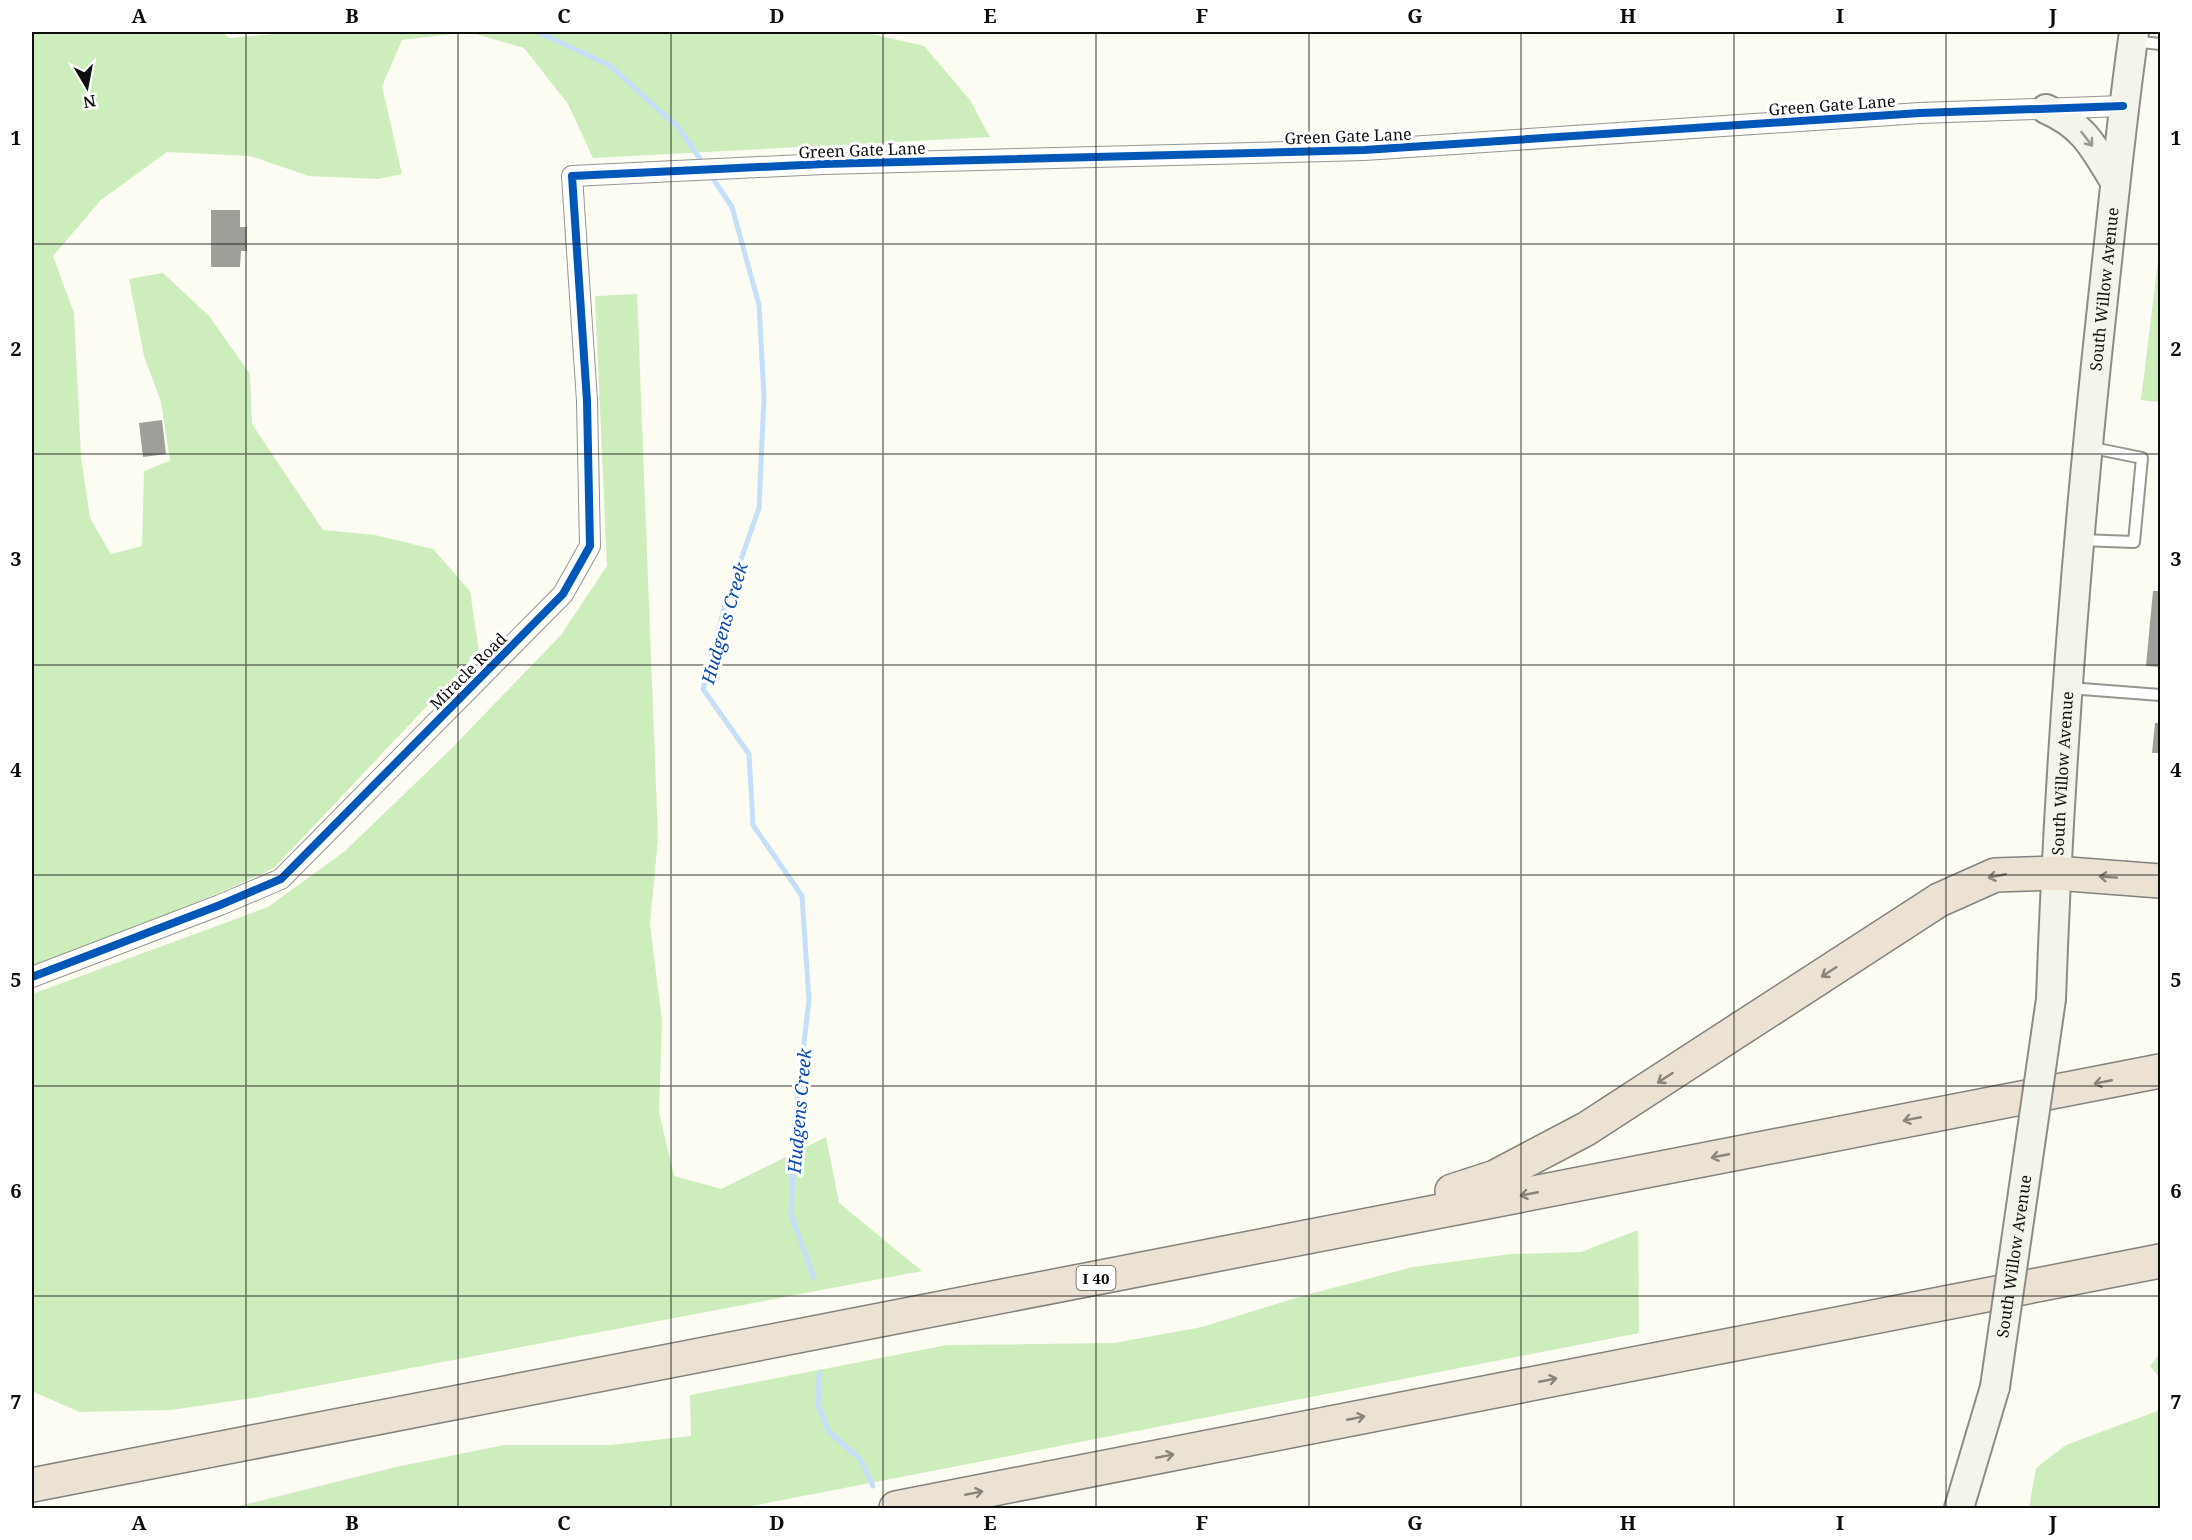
<svg xmlns="http://www.w3.org/2000/svg" width="2192" height="1540" viewBox="0 0 2192 1540" font-family="'Noto Serif',serif">
<style>
.forest{fill:#cdedbd}
.lines{fill:none;stroke-linecap:round;stroke-linejoin:round}
.stream{stroke:#c5defa;stroke-width:5}
.building{fill:#9f9e98}
.lane-casing{stroke:#959591;stroke-width:14}
.street-casing{stroke:#959591;stroke-width:22}
.secondary-casing{stroke:#8c8c87;stroke-width:32}
.highway-casing{stroke:#82827e;stroke-width:36}
.lane{stroke:#fffffd;stroke-width:10}
.street{stroke:#fffffd;stroke-width:20}
.secondary{stroke:#f4f5ea;stroke-width:28}
.highway{stroke:#ebe2d4;stroke-width:33}
.secondary-bridge-casing{stroke:#8c8c87;stroke-width:32;stroke-linecap:butt}
.secondary-bridge{stroke:#f4f5ea;stroke-width:28}
.cycleway-casing{stroke:#fff;stroke-width:11}
.cycleway{stroke:#0057b8;stroke-width:8}
.oneway{stroke:#989992}
.oneway2{stroke:#88837b}
.grid{fill:none;stroke:#0e0e0e;stroke-width:1.5;stroke-opacity:0.55}
.labels{text-anchor:middle;dominant-baseline:central;stroke-width:6;stroke-linejoin:round;paint-order:stroke}
.shield{fill:#fff;stroke:#565656;stroke-width:1.5}
.shield-label{font-size:15px;font-weight:bold;fill:#0e0e0e}
.street-label{font-size:16px;fill:#0e0e0e;stroke:#fff}
.water-label{font-size:18px;font-style:italic;fill:#094aae;stroke:#fff}
.neatline{fill:none;stroke:#0e0e0e;stroke-width:2}
.grid-label{font-size:20px;text-anchor:middle;font-weight:bold;fill:#0e0e0e}
</style>
<rect width="100%" height="100%" fill="#fcfcf2"/>
<g class="forest">
<path d="M 32,32 L 221,32 L 230,38 L 296,32 L 863,32 L 924,46 L 970,100 L 990,137 L 593,158 L 568,104 L 524,48 L 469,32 L 402,40 L 382,86 L 402,174 L 378,179 L 309,176 L 250,156 L 167,152 L 101,200 L 53,256 L 74,313 L 81,457 L 90,518 L 111,554 L 142,546 L 144,471 L 170,461 L 161,402 L 144,356 L 129,279 L 163,273 L 209,316 L 250,374 L 252,424 L 323,530 L 375,535 L 433,549 L 470,591 L 479,651 L 274,868 L 219,893 L 32,968 Z"/>
<path d="M 2160,245 L 2160,402 L 2141,400 Z"/>
<path d="M 637,294 L 658,838 L 650,924 L 662,1021 L 659,1112 L 674,1176 L 721,1189 L 826,1137 L 839,1203 L 922,1271 L 253,1398 L 171,1410 L 79,1412 L 32,1391 L 32,994 L 268,907 L 345,851 L 451,749 L 561,635 L 607,566 L 595,296 Z"/>
<path d="M 1638,1230 L 1639,1333 L 742,1508 L 231,1508 L 396,1467 L 504,1445 L 610,1445 L 691,1436 L 690,1395 L 947,1345 L 1114,1343 L 1202,1327 L 1302,1296 L 1413,1267 L 1511,1254 L 1581,1252 Z"/>
<path d="M 2160,1353 L 2160,1378 L 2150,1366 Z"/>
<path d="M 2160,1410 L 2160,1507 L 2029,1508 L 2036,1468 L 2066,1445 Z"/>
</g>
<g class="lines">
<g class="stream">
<path d="M 538,32 L 609,65 L 678,127 L 705,166"/>
<path d="M 710,174 L 732,207 L 759,305 L 764,396 L 759,508 L 725,605 L 703,689 L 749,754 L 753,825 L 802,896 L 809,1000 L 795,1119 L 791,1214 L 814,1278"/>
<path d="M 819,1374 L 818,1405 L 829,1432 L 860,1459 L 873,1486"/>
</g>
</g>
<g class="building">
<path d="M 211,210 L 240,210 L 240,227 L 247,227 L 247,251 L 241,251 L 240,267 L 211,267 Z"/>
<path d="M 162,420 L 166,454 L 143,457 L 139,423 Z"/>
<path d="M 2153,591 L 2160,591 L 2160,667 L 2146,666 Z"/>
<path d="M 2155,723 L 2160,723 L 2160,753 L 2152,753 Z"/>
</g>
<g class="lines">
<defs>
<g id="lane">
<path d="M 2133,41 L 2160,44"/>
<path d="M 2080,540 L 2134,542 L 2142,458 L 2088,447"/>
<path d="M 2069,688 L 2160,695"/>
</g>
<path id="street" d="M 32,977 L 220,905 L 281,879 L 563,594 L 590,546 L 587,401 L 572,176 L 823,164 L 1364,150 L 1920,113 L 2123,106"/>
<g id="secondary">
<path d="M 2046,109 C 2085,126 2094,148 2115,182"/>
<path id="s1" d="M 2051,999 C 2059,769 2077,538 2102,308 C 2112,216 2121,123 2134,32"/>
<path d="M 1959,1508 L 1995,1387"/>
</g>
<g id="highway">
<path d="M 1452,1191 L 1495,1177 L 1586,1129 L 1939,900 L 1995,875 L 2055,873 L 2160,881"/>
<path d="M 32,1485 L 2160,1071"/>
<path d="M 896,1508 L 2160,1261"/>
</g>
</defs>
<use href="#lane" class="lane-casing"/>
<use href="#street" class="street-casing"/>
<use href="#secondary" class="secondary-casing"/>
<use href="#highway" class="highway-casing"/>
<use href="#lane" class="lane"/>
<use href="#street" class="street"/>
<use href="#secondary" class="secondary"/>
<use href="#highway" class="highway"/>
<defs>
<g id="secondary-bridge">
<path id="s2" d="M 1995,1387 L 2051,999"/>
</g>
</defs>
<use href="#secondary-bridge" class="secondary-bridge-casing"/>
<use href="#secondary-bridge" class="secondary-bridge"/>
<defs>
<path id="cycleway" d="M 32,977 L 220,905 L 281,879 L 563,594 L 590,546 L 587,401 L 572,176 L 823,164 L 1364,150 L 1920,113 L 2123,106"/>
</defs>
<use href="#cycleway" class="cycleway-casing"/>
<use href="#cycleway" class="cycleway"/>
</g>
<defs><path id="oneway-shaft" d="M-6 0H5M1.5-3L5.5 0L1.5 3" fill="none" stroke-width="1.6" stroke-linecap="round" stroke-linejoin="round" transform="scale(1.5)"/></defs>
<use class="oneway" href="#oneway-shaft" transform="translate(2087 139) rotate(52)"/>
<g class="oneway2">
<use href="#oneway-shaft" transform="translate(1997 876) rotate(169)"/>
<use href="#oneway-shaft" transform="translate(2108 877) rotate(-176)"/>
<use href="#oneway-shaft" transform="translate(1829 972) rotate(147)"/>
<use href="#oneway-shaft" transform="translate(1665 1078) rotate(147)"/>
<use href="#oneway-shaft" transform="translate(2103 1082) rotate(169)"/>
<use href="#oneway-shaft" transform="translate(1912 1119) rotate(169)"/>
<use href="#oneway-shaft" transform="translate(1720 1156) rotate(169)"/>
<use href="#oneway-shaft" transform="translate(1529 1194) rotate(169)"/>
<use href="#oneway-shaft" transform="translate(1548 1380) rotate(-11)"/>
<use href="#oneway-shaft" transform="translate(1356 1418) rotate(-11)"/>
<use href="#oneway-shaft" transform="translate(1165 1456) rotate(-11)"/>
<use href="#oneway-shaft" transform="translate(974 1493) rotate(-11)"/>
</g>
<path class="grid" d="M 246,32 L 246,1508M 458,32 L 458,1508M 671,32 L 671,1508M 883,32 L 883,1508M 1096,32 L 1096,1508M 1309,32 L 1309,1508M 1521,32 L 1521,1508M 1734,32 L 1734,1508M 1946,32 L 1946,1508M 32,244 L 2160,244M 32,454 L 2160,454M 32,665 L 2160,665M 32,875 L 2160,875M 32,1086 L 2160,1086M 32,1296 L 2160,1296"/>
<g class="labels">
<rect class="shield" x="1076.5" y="1266" width="39" height="24" rx="4.5"/>
<g class="shield-label">
<text x="1096" y="1278">I 40</text>
</g>
<g class="street-label">
<text transform="translate(1832 105) rotate(-4)">Green Gate Lane</text>
<text transform="translate(1348 136) rotate(-2)">Green Gate Lane</text>
<text transform="translate(862 150) rotate(-2)">Green Gate Lane</text>
<text stroke="none"><textPath href="#s1" startOffset="712">South Willow Avenue</textPath></text>
<text transform="translate(468 671) rotate(-45)">Miracle Road</text>
<text stroke="none"><textPath href="#s1" startOffset="226">South Willow Avenue</textPath></text>
<text stroke="none"><textPath href="#s2" startOffset="132">South Willow Avenue</textPath></text>
</g>
<g class="water-label">
<text transform="translate(724 623) rotate(-74)">Hudgens Creek</text>
<text transform="translate(799 1111) rotate(-85)">Hudgens Creek</text>
</g>
</g>
<rect width="2192" height="1540" fill="none" stroke="#ffffff" stroke-width="66"/>
<g transform="translate(87 87) rotate(170)" stroke="#ffffff" stroke-width="4.5" paint-order="stroke">
<path d="M0-4.5L10 22L0 15L-10 22Z" fill="#0e0e0e"/>
<text y="-9" font-size="16" font-weight="bold" text-anchor="middle" fill="#0e0e0e">N</text>
</g>
<rect x="33" y="33" width="2126" height="1474" class="neatline"/>
<g class="grid-label">
<text x="139" y="23">A</text>
<text x="352" y="23">B</text>
<text x="564" y="23">C</text>
<text x="777" y="23">D</text>
<text x="990" y="23">E</text>
<text x="1202" y="23">F</text>
<text x="1415" y="23">G</text>
<text x="1628" y="23">H</text>
<text x="1840" y="23">I</text>
<text x="2053" y="23">J</text>
<text x="16" y="145">1</text>
<text x="2176" y="145">1</text>
<text x="16" y="356">2</text>
<text x="2176" y="356">2</text>
<text x="16" y="566">3</text>
<text x="2176" y="566">3</text>
<text x="16" y="777">4</text>
<text x="2176" y="777">4</text>
<text x="16" y="987">5</text>
<text x="2176" y="987">5</text>
<text x="16" y="1198">6</text>
<text x="2176" y="1198">6</text>
<text x="16" y="1409">7</text>
<text x="2176" y="1409">7</text>
<text x="139" y="1530">A</text>
<text x="352" y="1530">B</text>
<text x="564" y="1530">C</text>
<text x="777" y="1530">D</text>
<text x="990" y="1530">E</text>
<text x="1202" y="1530">F</text>
<text x="1415" y="1530">G</text>
<text x="1628" y="1530">H</text>
<text x="1840" y="1530">I</text>
<text x="2053" y="1530">J</text>
</g>
</svg>
